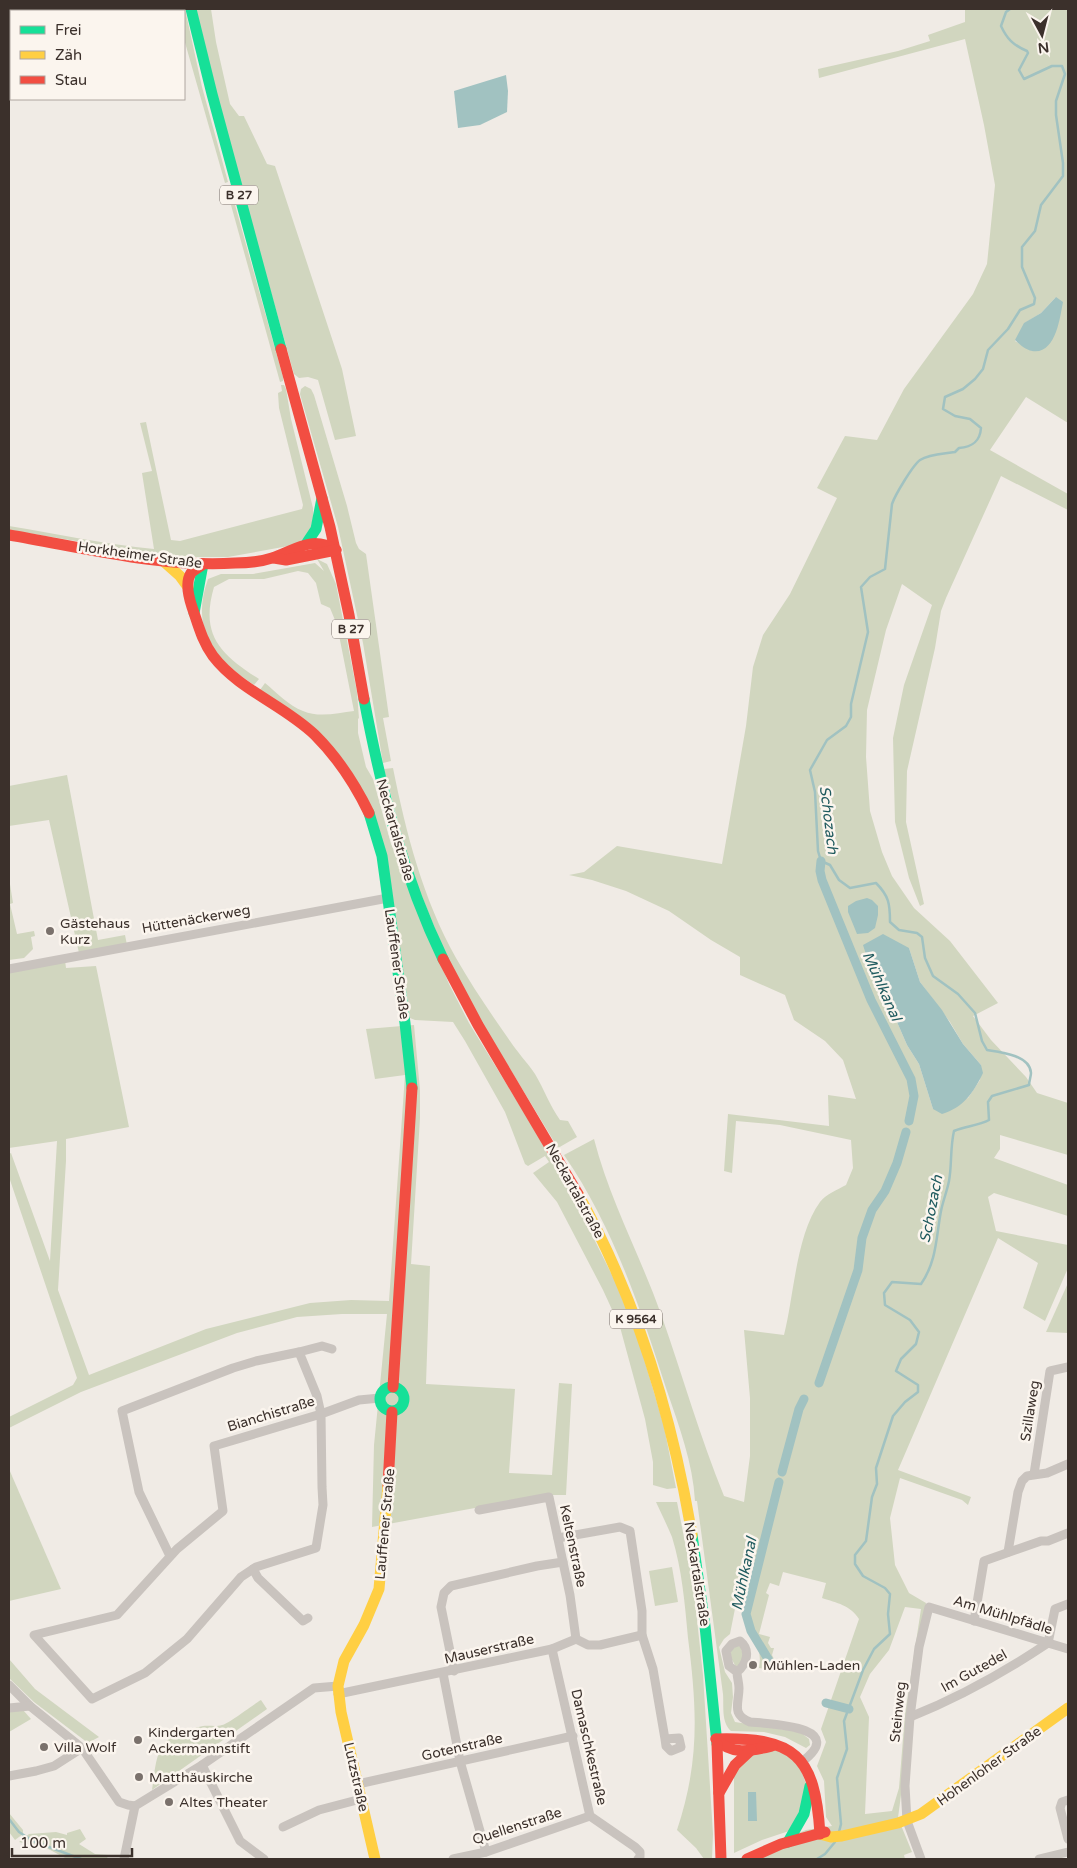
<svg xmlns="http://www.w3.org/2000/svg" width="1077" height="1868" viewBox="0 0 1077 1868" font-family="'Varela Round',sans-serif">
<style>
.green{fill:#d1d6bf;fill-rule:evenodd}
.water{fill:#a1c2c1}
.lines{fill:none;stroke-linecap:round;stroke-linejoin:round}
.stream{stroke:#a1c2c1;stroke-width:2.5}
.canal{stroke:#a1c2c1;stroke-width:9}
.street{stroke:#c9c3be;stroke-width:9}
.fast{stroke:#16e098;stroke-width:11}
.slow{stroke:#ffcf43;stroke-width:11}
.jam{stroke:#f24e42;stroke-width:11}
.poi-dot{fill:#7a716c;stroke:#fbf5ee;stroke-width:2}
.labels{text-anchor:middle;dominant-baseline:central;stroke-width:5;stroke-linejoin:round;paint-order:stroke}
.shield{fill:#fbf5ee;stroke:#756b66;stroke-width:1}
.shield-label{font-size:12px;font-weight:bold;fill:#3b302b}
.street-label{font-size:14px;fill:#3b302b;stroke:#fbf5ee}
.poi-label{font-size:14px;fill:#3b302b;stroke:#fbf5ee;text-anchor:start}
.water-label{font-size:15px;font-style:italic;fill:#1f5a5e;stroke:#fbf5ee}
</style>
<rect width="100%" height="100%" fill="#f0ebe5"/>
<g class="green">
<path d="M 176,9 L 185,9 L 202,87 L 228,182 L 225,183 L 184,39 L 184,11 L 176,11 Z"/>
<path d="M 196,9 L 211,9 L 216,42 L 230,104 L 239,116 L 244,116 L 267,164 L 275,166 L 342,369 L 356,436 L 335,440 L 318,380 L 308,377 L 299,378 L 294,374 L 230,147 Z"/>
<path d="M 965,9 L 1068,9 L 1068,423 L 1026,397 L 990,450 L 1068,494 L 1068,510 L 1001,476 L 946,598 L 941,611 L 935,648 L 907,771 L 906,822 L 924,904 L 920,906 L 909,878 L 895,822 L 893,738 L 904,685 L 932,605 L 902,584 L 886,630 L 867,710 L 866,757 L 870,811 L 882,852 L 892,876 L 914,908 L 950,941 L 998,1003 L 973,1016 L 991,1040 L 1026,1077 L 1037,1093 L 1068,1103 L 1068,1155 L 1000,1135 L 1000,1149 L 994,1158 L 1068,1185 L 1068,1216 L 994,1193 L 988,1197 L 996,1231 L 1068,1245 L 1068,1268 L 1045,1321 L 1023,1308 L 1038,1263 L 998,1238 L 898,1470 L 971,1497 L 968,1505 L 962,1500 L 900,1478 L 890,1518 L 895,1565 L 909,1593 L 926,1603 L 898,1818 L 912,1852 L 904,1855 L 905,1859 L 740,1859 L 766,1846 L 806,1830 L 832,1826 L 826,1817 L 824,1781 L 817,1766 L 826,1742 L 821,1729 L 859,1619 C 850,1605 837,1603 822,1598 L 826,1583 L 783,1572 L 779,1586 L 770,1583 L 766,1593 L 769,1595 L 759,1634 L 770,1637 L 768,1643 L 771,1648 L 774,1648 L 772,1655 L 776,1663 L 771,1670 L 759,1668 C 763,1645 752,1643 747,1623 C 743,1608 753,1581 757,1565 L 744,1563 L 730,1634 L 724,1639 L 719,1647 L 725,1672 L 732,1683 L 733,1697 L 731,1713 L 735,1722 L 800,1732 L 809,1739 L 810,1745 L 806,1748 L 785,1737 L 764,1732 L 731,1731 C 721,1722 724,1706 723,1694 L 697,1501 L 695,1501 C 693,1463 679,1426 667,1391 C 641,1310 613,1226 564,1155 L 594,1139 C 610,1201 641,1257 662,1317 C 683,1377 700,1437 724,1496 L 744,1502 L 750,1456 L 750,1398 L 744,1330 L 784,1335 C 794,1296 796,1235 820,1202 C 826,1194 837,1190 846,1185 L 853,1168 L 851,1140 L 780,1125 L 736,1121 L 732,1173 L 724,1171 L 728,1114 L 829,1126 L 828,1095 L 856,1099 L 843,1060 L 825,1041 L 794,1020 L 785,995 L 740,975 L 740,957 L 711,940 L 669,911 L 626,891 L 592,880 L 569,875 L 584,872 L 617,846 L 722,864 L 746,726 L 753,667 L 763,635 L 790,594 L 837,498 L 817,488 L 845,436 L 877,440 L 904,389 L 973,294 L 987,264 L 995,185 L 984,125 L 965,39 L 819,78 L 818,69 L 898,51 L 930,41 L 928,35 L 965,22 ZM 1056,297 L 1032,351 L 1015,341 L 1025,323 L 1041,313 ZM 909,948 L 920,982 L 950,1022 L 963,1044 L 981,1065 L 980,1080 L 968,1098 L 933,1109 L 919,1064 L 907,1045 L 887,999 L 871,970 ZM 905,1607 L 921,1609 L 905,1714 L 899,1788 L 892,1811 L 865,1814 L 869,1717 L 860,1697 L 870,1674 L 889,1650 Z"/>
<path d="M 226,187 L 230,187 L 283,377 L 283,381 L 280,382 Z"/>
<path d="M 281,385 L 284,385 L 286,389 L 291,419 L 313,508 L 313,518 L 309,535 L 294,545 L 228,557 L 193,557 L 155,554 L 9,530 L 9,526 C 57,534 105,544 154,549 L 142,473 L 152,471 L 140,423 L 146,422 L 171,540 L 180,541 L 302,509 L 303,505 L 279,408 L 278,393 L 282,391 Z"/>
<path d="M 305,386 L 311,389 L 314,395 L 347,506 L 356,543 L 359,549 L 366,554 L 389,717 L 383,718 L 391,761 L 383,763 L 363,643 L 338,527 L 300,394 L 301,389 Z"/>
<path d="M 317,559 L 327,564 L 336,584 L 357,692 L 359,719 L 358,718 L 358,733 L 366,767 L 373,779 L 391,844 L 449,984 L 469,1023 L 561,1173 L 617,1285 L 640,1345 L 664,1426 L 676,1488 L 667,1489 L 653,1485 L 653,1462 L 645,1419 L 620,1327 L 603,1290 L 557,1202 L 533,1173 L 549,1162 L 545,1156 L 528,1166 L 525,1164 L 505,1112 L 465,1041 L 453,1022 L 415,1020 L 410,1018 L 388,865 L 353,775 L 260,690 L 265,683 C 276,692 289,706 303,711 C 319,718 338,713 354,711 L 337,625 L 330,608 L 321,604 L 316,583 L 308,573 L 298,571 L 264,579 L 229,579 L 214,587 C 200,635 220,654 259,679 L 254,685 C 214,658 190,629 208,579 L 221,574 L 253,574 L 315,563 L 324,571 Z"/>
<path d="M 393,768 C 406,833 423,899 456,958 C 472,986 491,1014 510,1041 C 517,1052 527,1062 535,1074 C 544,1089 550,1106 560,1120 L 568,1121 L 577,1137 L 558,1148 L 478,1016 L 445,953 L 410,867 L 384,769 Z"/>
<path d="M 67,775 L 98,940 L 125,935 L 127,945 L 79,953 L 49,820 L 9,826 L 9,786 Z"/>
<path d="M 9,878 L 13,903 L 10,904 L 17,934 L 34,931 L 35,936 L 31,937 L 33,949 L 24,958 L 9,960 Z"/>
<path d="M 65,960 L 66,968 L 96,966 L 129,1127 L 66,1139 L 66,1161 L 58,1290 L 89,1375 L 206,1329 L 310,1303 L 351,1300 L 389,1301 L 405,1075 L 375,1079 L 366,1029 L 414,1025 L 420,1090 L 420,1118 L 411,1264 L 430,1266 L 426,1384 L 515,1389 L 509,1473 L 552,1475 L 559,1383 L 572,1384 L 566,1495 L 545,1495 L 372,1527 L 374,1445 L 387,1314 L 342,1314 L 297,1317 L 237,1333 L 81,1392 L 9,1428 L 9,1417 L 73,1385 L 77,1378 L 9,1177 L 9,1154 L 11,1153 L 50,1261 L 57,1141 L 9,1148 L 9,972 Z"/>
<path d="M 1068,1283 L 1068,1333 L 1046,1332 Z"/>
<path d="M 9,1469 L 61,1589 L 9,1601 Z"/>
<path d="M 656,1502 L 677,1502 L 693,1583 L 703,1675 L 713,1834 L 712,1859 L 704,1859 L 696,1848 L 677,1830 C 700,1761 697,1709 688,1638 C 685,1605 682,1569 672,1537 C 667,1525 661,1513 656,1502 Z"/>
<path d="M 672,1567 L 678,1602 L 655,1606 L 649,1571 Z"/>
<path d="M 737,1645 L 741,1647 L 743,1656 L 742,1663 L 736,1667 L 731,1658 L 731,1651 Z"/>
<path d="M 9,1659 L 35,1689 L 99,1737 L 88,1743 L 34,1702 L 9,1678 Z"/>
<path d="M 261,1700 L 267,1709 L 152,1790 C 158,1747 157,1736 203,1726 C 209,1725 216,1727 222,1725 C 230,1723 252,1705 261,1700 Z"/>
<path d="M 23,1710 L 31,1719 L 9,1732 L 9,1712 Z"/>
<path d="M 778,1750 L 798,1761 L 806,1784 L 803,1807 L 792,1830 L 762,1840 L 734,1853 L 734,1777 L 740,1764 L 754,1753 Z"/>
<path d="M 9,1813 L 23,1830 L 23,1834 L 15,1840 L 9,1832 Z"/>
<path d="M 80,1829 L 86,1839 L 79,1844 L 95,1854 L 108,1855 L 107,1859 L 67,1859 L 39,1844 L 32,1845 L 19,1842 L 29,1834 L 56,1832 L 67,1835 L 67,1833 Z"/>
</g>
<g class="water">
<path d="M 506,75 L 508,91 L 507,112 L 480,125 L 458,128 L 454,91 Z"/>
<path d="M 1056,297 L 1063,302 C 1060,317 1056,355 1032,351 C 1026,350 1019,344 1015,340 L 1024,323 L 1041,313 Z"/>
<path d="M 867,898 L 872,900 L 878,906 L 878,915 L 875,928 L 868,933 L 857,934 L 848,912 L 848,906 L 856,901 Z"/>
<path d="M 883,934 L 909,948 L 920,982 L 942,1010 L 963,1044 L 981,1065 L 983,1073 C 974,1092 963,1108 942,1114 L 933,1109 L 919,1064 L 907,1045 L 887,999 L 871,970 L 863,945 Z"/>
<path d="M 748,1792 L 756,1792 L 757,1821 L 748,1821 Z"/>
</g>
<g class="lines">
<g class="stream">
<path d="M 9,1819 L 19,1832 L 33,1841 L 81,1859"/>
<path d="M 839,1832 L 841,1824 L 837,1778 L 847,1749 L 844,1721 L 863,1670 L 874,1649 L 890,1634 L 888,1614 L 890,1594 L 885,1588 L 863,1576 L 855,1564 L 855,1555 L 866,1541 L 872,1497 L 877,1484 L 876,1468 L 893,1416 L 905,1402 L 918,1392 L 918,1385 L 896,1371 L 901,1359 L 916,1344 L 919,1332 L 910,1320 L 885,1305 L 884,1293 L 892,1282 L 921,1284 C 937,1261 936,1237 941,1211 C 943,1201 947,1191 949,1181 C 952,1165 950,1148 954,1131 C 965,1126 978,1126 989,1120 L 988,1102 L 992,1096 L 1029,1085 C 1029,1082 1031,1076 1031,1073 C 1030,1055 1000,1052 987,1050 L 982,1041 L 975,1013 L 958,994 L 933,976 L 925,958 L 922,937 L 917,933 L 899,930 L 890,922 C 890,904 889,896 876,883 L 850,888 L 839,880 L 830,865 L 821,861 L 818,851 L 815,792 L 810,770 L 827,740 L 846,726 L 851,717 L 851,704 L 868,632 L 861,587 L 870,577 L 885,569 L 892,504 C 895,495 913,465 920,460 C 930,454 944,454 955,452 L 959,448 C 972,447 980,442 981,428 L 970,419 L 955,416 L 943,409 L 945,397 L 963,389 L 975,379 L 983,369 L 988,350 L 1008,329 L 1020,310 L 1034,304 L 1035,298 L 1022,267 L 1022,247 L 1035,231 L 1041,205 L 1063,176 L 1063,163 L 1056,115 L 1056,101 L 1065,74 L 1062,66 L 1052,66 L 1024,79 L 1019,70 L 1028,53 L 1027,51 C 1013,45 1007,39 1001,26 L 1006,12 L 1010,9"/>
<path d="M 817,1859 L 825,1854 L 835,1842"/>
</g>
<g class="canal">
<path d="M 821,861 L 820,871 L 822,880 L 871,1000 L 911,1079 L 914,1096 L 909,1121"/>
<path d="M 819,1383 L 858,1270 L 862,1238 L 872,1210 L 885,1191 L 897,1163 L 906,1132"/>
<path d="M 782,1472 L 799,1409 L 804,1399"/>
<path d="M 773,1667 L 751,1631 L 746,1614 L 779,1482"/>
<path d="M 826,1703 L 849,1709"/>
</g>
<g class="street">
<path d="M 9,969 L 388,898"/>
<path d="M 299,1352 L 322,1346 L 332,1349"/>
<path d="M 1034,1474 L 1050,1371 L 1068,1367"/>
<path d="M 479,1510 L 549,1497 L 570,1595 L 576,1639"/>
<path d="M 558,1538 L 620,1527 L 630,1531 L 642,1611 L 642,1635 L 653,1669 L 665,1739 L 679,1738 L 681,1747 L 671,1751 L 666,1746 L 665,1739"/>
<path d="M 1008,1552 L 1018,1492 L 1022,1481 L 1027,1476 L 1047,1473 L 1068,1464"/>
<path d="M 170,1556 L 139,1492 L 122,1411 L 233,1368 L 256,1361 L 299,1352 L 317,1396 L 321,1414 L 322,1487 L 323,1505 L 316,1548 L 256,1567 L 241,1577 L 187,1639 L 145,1673 L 92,1699 L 34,1635 L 117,1615 L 177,1549 L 223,1511 L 214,1446 L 321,1414 L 359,1400 L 380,1398"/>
<path d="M 253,1569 L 258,1578 L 303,1621 L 308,1618"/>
<path d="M 974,1621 L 984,1561 L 1041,1541 L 1048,1541 L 1068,1533"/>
<path d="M 552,1649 L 590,1816 L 635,1847 L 640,1852 L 640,1857 L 638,1859"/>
<path d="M 454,1671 L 441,1607 L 444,1593 L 451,1586 L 537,1566 L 563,1562"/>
<path d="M 737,1672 C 747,1664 751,1650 740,1641 L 732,1644 L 726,1651 L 729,1666 L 737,1672 C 737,1677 739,1683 739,1688 C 739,1704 731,1714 750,1722 C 770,1724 848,1726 803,1761"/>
<path d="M 443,1673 L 460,1761 L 486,1852"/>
<path d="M 9,1685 L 30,1706 L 82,1748 L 119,1802 L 128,1805 L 135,1806"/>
<path d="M 338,1694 L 552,1649 L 576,1639 L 588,1645 L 600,1645 L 642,1635"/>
<path d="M 9,1708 L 30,1706"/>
<path d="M 910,1717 C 960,1697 1003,1673 1048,1643 L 1055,1609 L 1068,1604"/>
<path d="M 202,1765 L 240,1841 L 264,1859"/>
<path d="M 9,1776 L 36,1771 L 54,1766 L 82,1748"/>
<path d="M 358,1784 L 573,1736"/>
<path d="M 1068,1800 L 1062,1802 L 1060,1808 L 1068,1839"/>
<path d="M 135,1806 L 202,1765 L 314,1688 L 338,1686"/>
<path d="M 283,1827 L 319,1810 L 361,1799"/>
<path d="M 124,1859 L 135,1806"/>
<path d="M 453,1859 L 486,1852 L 590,1816"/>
<path d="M 921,1859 L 907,1821 L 905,1786 L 910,1717 L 919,1647 L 929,1607 L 1068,1649"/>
<path d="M 1039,1859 L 1068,1852"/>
</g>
<g class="fast">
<path d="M 191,9 L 212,94 L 281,349"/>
<path d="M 306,544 L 316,529 L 322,498"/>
<path d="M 194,613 L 203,564"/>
<path d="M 364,699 C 381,789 403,876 443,959"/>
<path d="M 369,813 L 382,856 L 405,1023 L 412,1088"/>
<circle cx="392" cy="1399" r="12"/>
<path d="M 692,1535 L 705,1626 L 717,1744"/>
<path d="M 788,1842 L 804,1814 L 810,1786"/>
</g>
<g class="slow">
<path d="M 162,560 L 180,576 L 188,587"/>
<path d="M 578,1194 C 637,1300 672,1415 692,1535"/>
<path d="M 820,1834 L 831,1837 L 842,1836 L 898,1823 L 921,1814 L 1068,1708"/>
<path d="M 375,1859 L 341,1712 L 338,1686 L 344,1661 L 364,1625 L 379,1589 L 388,1485"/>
</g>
<g class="jam">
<path d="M 281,349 L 330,527 L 349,615 L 364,699"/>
<path d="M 9,535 C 81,547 162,568 235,563 C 247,563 260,562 272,558 C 296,550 311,535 336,550"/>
<path d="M 274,558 L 286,560 L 336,550"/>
<path d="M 203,564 C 200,567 193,570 191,573 C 185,582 189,598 192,607 C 198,624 202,641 213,656 C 239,690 284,705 315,735 C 338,758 355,784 369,813"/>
<path d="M 443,959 L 478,1025 L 578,1194"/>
<path d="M 393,1387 L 412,1088"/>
<path d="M 388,1485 L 392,1412"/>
<path d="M 716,1739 C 795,1737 815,1755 820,1834"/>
<path d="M 716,1739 C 732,1756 751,1751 772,1746"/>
<path d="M 717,1744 L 721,1859"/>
<path d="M 719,1793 L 735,1765 L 751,1750"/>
<path d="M 747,1859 L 781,1844 L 825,1832"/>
</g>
</g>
<g class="poi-dot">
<circle cx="50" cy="931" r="5"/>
<circle cx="753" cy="1665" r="5"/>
<circle cx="138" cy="1740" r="5"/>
<circle cx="44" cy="1747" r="5"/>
<circle cx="139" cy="1777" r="5"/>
<circle cx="169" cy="1802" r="5"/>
</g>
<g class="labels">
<g class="shield">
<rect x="220" y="185.5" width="38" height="19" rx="4"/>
<rect x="332" y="619.5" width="38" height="19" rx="4"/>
<rect x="610" y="1309.5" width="52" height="19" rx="4"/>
</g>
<g class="shield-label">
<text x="239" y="195">B 27</text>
<text x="351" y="629">B 27</text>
<text x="636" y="1319">K 9564</text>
</g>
<g class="street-label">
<text transform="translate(140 555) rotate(8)">Horkheimer Straße</text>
<text transform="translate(395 830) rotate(74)">Neckartalstraße</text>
<text transform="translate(196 919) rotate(-10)">Hüttenäckerweg</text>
<text transform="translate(397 964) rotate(82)">Lauffener Straße</text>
<text transform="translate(575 1191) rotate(61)">Neckartalstraße</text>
<text transform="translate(1030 1411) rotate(-81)">Szillaweg</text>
<text transform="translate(271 1414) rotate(-17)">Bianchistraße</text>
<text transform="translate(385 1524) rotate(-85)">Lauffener Straße</text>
<text transform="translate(573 1546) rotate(78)">Keltenstraße</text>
<text transform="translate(697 1574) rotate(81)">Neckartalstraße</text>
<text transform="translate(1003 1615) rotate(17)">Am Mühlpfädle</text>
<text transform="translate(489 1649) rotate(-13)">Mauserstraße</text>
<text transform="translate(974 1671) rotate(-29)">Im Gutedel</text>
<text transform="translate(898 1712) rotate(-84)">Steinweg</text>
<text transform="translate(462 1747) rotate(-13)">Gotenstraße</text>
<text transform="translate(589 1747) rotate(77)">Damaschkestraße</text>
<text transform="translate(989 1766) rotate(-36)">Hohenloher Straße</text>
<text transform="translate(356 1777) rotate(77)">Lutzstraße</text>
<text transform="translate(517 1826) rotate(-18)">Quellenstraße</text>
</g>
<g class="poi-label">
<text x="60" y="923">Gästehaus<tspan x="60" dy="16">Kurz</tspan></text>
<text x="763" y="1665">Mühlen-Laden</text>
<text x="148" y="1732">Kindergarten<tspan x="148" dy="16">Ackermannstift</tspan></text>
<text x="54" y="1747">Villa Wolf</text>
<text x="149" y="1777">Matthäuskirche</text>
<text x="179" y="1802">Altes Theater</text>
</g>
<g class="water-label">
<text transform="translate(829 820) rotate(83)">Schozach</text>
<text transform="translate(882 986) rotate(66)">Mühlkanal</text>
<text transform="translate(931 1209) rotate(-79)">Schozach</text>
<text transform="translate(744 1574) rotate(-78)">Mühlkanal</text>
</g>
</g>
<rect width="1077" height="1868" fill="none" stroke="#3b302b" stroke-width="20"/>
<rect x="10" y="10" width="175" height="90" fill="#fbf5ee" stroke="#aea6a0"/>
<rect x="20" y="26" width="25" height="8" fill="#16e098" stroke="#aea6a0"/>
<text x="55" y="35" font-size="15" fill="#3b302b">Frei</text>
<rect x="20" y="51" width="25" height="8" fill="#ffcf43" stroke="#aea6a0"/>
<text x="55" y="60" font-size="15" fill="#3b302b">Zäh</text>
<rect x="20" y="76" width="25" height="8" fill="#f24e42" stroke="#aea6a0"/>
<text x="55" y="85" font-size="15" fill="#3b302b">Stau</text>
<g transform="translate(1042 35) rotate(173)" stroke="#fbf5ee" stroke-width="4" paint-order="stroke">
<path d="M0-4L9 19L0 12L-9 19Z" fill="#3b302b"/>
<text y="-8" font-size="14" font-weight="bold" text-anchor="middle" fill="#3b302b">N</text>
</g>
<path d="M12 1848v8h120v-8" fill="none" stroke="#3b302b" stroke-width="2.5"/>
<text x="20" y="1848" font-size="15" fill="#3b302b" stroke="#fbf5ee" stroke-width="4" paint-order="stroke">100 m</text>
</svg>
